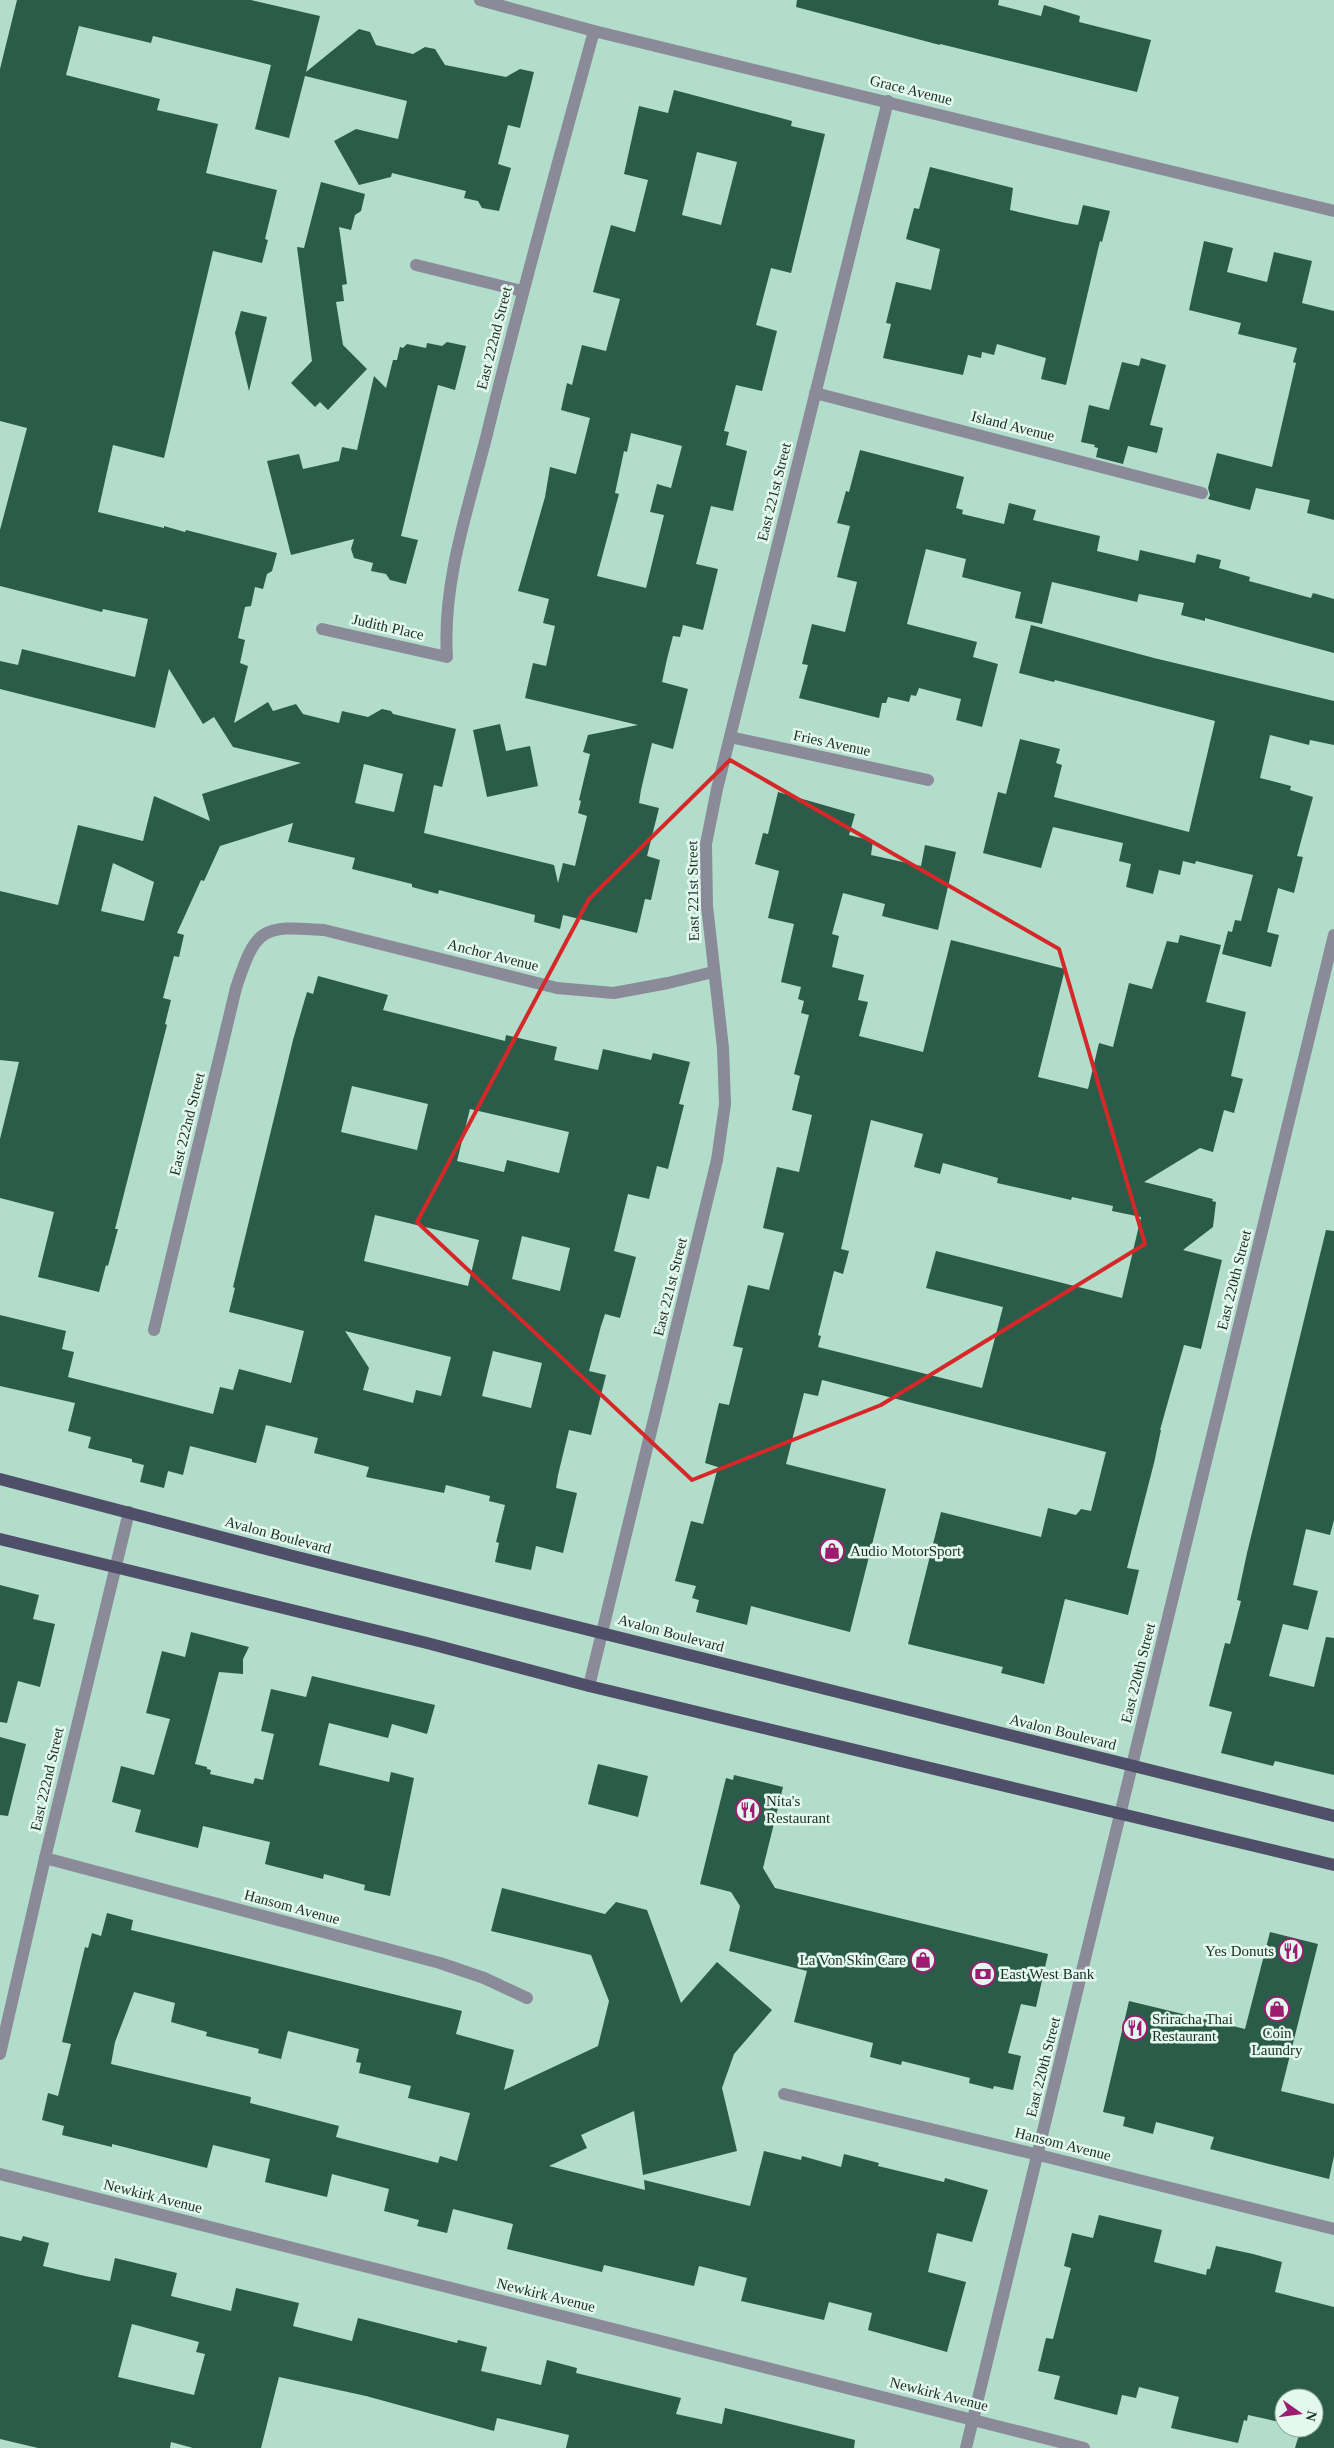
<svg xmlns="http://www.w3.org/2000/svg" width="1334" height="2448" viewBox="0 0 1334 2448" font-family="'Times New Roman',serif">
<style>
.building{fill:#2b5c4a;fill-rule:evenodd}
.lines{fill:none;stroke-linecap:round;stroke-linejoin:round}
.minor{stroke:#8a8a99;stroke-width:12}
.tertiary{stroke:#8a8a99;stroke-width:12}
.primary{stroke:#504f69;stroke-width:12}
.marked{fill:none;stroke:#d62828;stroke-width:4;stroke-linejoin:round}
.labels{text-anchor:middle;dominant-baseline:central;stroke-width:5;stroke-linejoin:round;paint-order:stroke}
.street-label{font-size:15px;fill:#1b2c25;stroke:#e3f8ef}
.poi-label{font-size:15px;fill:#1b2c25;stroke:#e3f8ef;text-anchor:start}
</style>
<rect width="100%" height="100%" fill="#b2ddcb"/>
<g class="building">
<path d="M 17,0 L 251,0 L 320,16 L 306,72 L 359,29 L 370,32 L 376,45 L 413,54 L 425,47 L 435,49 L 445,65 L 506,77 L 520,69 L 534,72 L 520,128 L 508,125 L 498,164 L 511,168 L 499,211 L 482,208 L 478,201 L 464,198 L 466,191 L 392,173 L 391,177 L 359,185 L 334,141 L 356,129 L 398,139 L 407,101 L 305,76 L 289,138 L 255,129 L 271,65 L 153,36 L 151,43 L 79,26 L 66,75 L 160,99 L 157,110 L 218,124 L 206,173 L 277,190 L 265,239 L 268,240 L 262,263 L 213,251 L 164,458 L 113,445 L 98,512 L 164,528 L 164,526 L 185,532 L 186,530 L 277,553 L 272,571 L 267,574 L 263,589 L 255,587 L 251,606 L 245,607 L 238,638 L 245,640 L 240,663 L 248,666 L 234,723 L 268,702 L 273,711 L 296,704 L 303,714 L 339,723 L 342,711 L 368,717 L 382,709 L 391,711 L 393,714 L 456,729 L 442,787 L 434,785 L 424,833 L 554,865 L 558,883 L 563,863 L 575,866 L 587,816 L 578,813 L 581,801 L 579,800 L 590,754 L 583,752 L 588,735 L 638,725 L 525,698 L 533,663 L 546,666 L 555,626 L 543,623 L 549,599 L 518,591 L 545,497 L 550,467 L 576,474 L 590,418 L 561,410 L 567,383 L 572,385 L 582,345 L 606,351 L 620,299 L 593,292 L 611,225 L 635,232 L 648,180 L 624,174 L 639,106 L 668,113 L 674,90 L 792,121 L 791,126 L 825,134 L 791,273 L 771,268 L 756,325 L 777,331 L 762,391 L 736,385 L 724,431 L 729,432 L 726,445 L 747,451 L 733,511 L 711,506 L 696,564 L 718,569 L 703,630 L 683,625 L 680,637 L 673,636 L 667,659 L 662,682 L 688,689 L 673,749 L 652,743 L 641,790 L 639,803 L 659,808 L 647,856 L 660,860 L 651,900 L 645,899 L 637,933 L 563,915 L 560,929 L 534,922 L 535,915 L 439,890 L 438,894 L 412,887 L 412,884 L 352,869 L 355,858 L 288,842 L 293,823 L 220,846 L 204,881 L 201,880 L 177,933 L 184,935 L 179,957 L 174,956 L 163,998 L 171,1000 L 165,1024 L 167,1025 L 115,1229 L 118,1229 L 108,1266 L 106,1265 L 99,1292 L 38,1277 L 54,1212 L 0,1198 L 0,1139 L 19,1062 L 0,1060 L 0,891 L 58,905 L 78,825 L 143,841 L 154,796 L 210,821 L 202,794 L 301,763 L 233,747 L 214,717 L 203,724 L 169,669 L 155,728 L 0,689 L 0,661 L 18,665 L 22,649 L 135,677 L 148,619 L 103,609 L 102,612 L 0,586 L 0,530 L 27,428 L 0,421 L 0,69 ZM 697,152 L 737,162 L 721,225 L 682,215 ZM 631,433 L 682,446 L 671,488 L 657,484 L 650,512 L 664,515 L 646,588 L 597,576 L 619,494 L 615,493 L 624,451 L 627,452 ZM 364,764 L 403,774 L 394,812 L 355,803 ZM 113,863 L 154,882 L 144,921 L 101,911 Z"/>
<path d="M 797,0 L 999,0 L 998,5 L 1041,16 L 1044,5 L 1080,16 L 1079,22 L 1151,40 L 1137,92 L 940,44 L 940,45 L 796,7 Z"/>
<path d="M 930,167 L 1013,188 L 1010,210 L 1066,223 L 1078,225 L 1083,205 L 1110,211 L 1102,242 L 1100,241 L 1066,385 L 1041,379 L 1046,358 L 997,344 L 994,355 L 982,352 L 981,358 L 968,355 L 963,375 L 883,358 L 891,324 L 886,323 L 896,282 L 931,290 L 940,249 L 906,239 L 914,208 L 919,209 Z"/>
<path d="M 321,182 L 365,194 L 361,211 L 355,215 L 351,230 L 339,227 L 347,284 L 342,285 L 344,301 L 336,302 L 343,345 L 367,369 L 328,410 L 320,402 L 315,407 L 291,383 L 312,361 L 297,247 L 304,248 Z"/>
<path d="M 1204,241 L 1233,248 L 1227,272 L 1267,282 L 1274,252 L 1312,261 L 1302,303 L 1334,311 L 1334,520 L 1307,513 L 1310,500 L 1256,488 L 1250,510 L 1208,499 L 1210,495 L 1208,488 L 1217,453 L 1272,467 L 1296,363 L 1293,362 L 1297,348 L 1238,334 L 1241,323 L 1189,310 Z"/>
<path d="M 241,311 L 267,317 L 249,391 L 235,333 Z"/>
<path d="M 447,342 L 466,346 L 455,390 L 438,385 L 401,536 L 418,540 L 406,584 L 390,580 L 386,574 L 371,571 L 373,563 L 354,558 L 351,549 L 354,539 L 291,555 L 267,461 L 299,454 L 303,469 L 339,461 L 342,447 L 357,450 L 374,376 L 386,388 L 393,360 L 397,360 L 400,347 L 403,348 L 407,344 L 426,348 L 427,343 L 442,346 Z"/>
<path d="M 1141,358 L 1166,365 L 1150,425 L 1163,428 L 1157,453 L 1128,446 L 1123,464 L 1096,457 L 1098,448 L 1094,447 L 1095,445 L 1081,442 L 1089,405 L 1109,410 L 1122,362 L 1139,366 Z"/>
<path d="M 860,450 L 964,477 L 956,508 L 963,510 L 962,514 L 1004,524 L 1009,503 L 1036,510 L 1033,520 L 1100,536 L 1097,551 L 1138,561 L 1140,550 L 1195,563 L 1197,554 L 1221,560 L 1219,568 L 1250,577 L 1249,581 L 1311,598 L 1313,593 L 1334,599 L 1334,653 L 1205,618 L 1205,621 L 1181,615 L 1184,603 L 1139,594 L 1137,602 L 1052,582 L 1042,624 L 1015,618 L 1021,592 L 962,577 L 966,559 L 926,549 L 907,624 L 977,642 L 973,657 L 998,664 L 982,727 L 956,720 L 961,699 L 919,688 L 916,696 L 911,695 L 909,702 L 888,697 L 886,703 L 882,703 L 879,718 L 799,698 L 808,665 L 802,664 L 812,624 L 845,632 L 857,582 L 837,577 L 850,526 L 837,523 L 846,491 L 849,492 Z"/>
<path d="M 1031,625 L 1154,658 L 1334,701 L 1334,745 L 1310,740 L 1309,745 L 1270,735 L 1260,778 L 1291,786 L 1290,790 L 1313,797 L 1297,856 L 1303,857 L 1294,893 L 1278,888 L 1267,932 L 1279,935 L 1271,967 L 1222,954 L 1228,931 L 1232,932 L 1235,920 L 1241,921 L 1253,875 L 1196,861 L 1195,864 L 1183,861 L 1180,875 L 1159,870 L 1153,894 L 1126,887 L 1131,864 L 1119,861 L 1123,843 L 1053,827 L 1041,868 L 983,853 L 998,792 L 1006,794 L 1020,739 L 1060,749 L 1056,763 L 1062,765 L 1054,797 L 1189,832 L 1215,721 L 1055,680 L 1054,682 L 1019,673 Z"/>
<path d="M 500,724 L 506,751 L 530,746 L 538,786 L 487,797 L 473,730 Z"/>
<path d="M 778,792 L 855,814 L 849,835 L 873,841 L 871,855 L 921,866 L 925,845 L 956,852 L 938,930 L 882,916 L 885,904 L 843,893 L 832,934 L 839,936 L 832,967 L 864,975 L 858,1000 L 868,1002 L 859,1036 L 923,1052 L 951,940 L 1065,969 L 1038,1077 L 1088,1089 L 1099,1043 L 1113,1047 L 1129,983 L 1152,989 L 1167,941 L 1178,943 L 1180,935 L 1221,945 L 1206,1002 L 1246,1012 L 1231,1076 L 1243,1079 L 1234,1113 L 1224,1110 L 1213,1152 L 1200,1148 L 1144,1182 L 1213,1199 L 1212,1201 L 1216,1202 L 1213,1227 L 1183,1250 L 1222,1260 L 1201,1349 L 1184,1345 L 1160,1430 L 1161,1430 L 1154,1463 L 1127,1568 L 1139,1570 L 1128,1615 L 1065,1599 L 1044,1684 L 1001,1673 L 1003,1667 L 908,1644 L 941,1512 L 1041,1537 L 1048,1508 L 1076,1515 L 1081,1509 L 1091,1511 L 1106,1452 L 822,1380 L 818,1396 L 804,1393 L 786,1464 L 886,1489 L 850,1632 L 751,1606 L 747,1625 L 696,1612 L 699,1600 L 692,1598 L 696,1586 L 675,1581 L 691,1521 L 703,1524 L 718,1467 L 705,1463 L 719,1403 L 729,1405 L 743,1348 L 733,1346 L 748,1285 L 769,1290 L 784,1233 L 763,1228 L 777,1167 L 799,1172 L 812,1115 L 792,1110 L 800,1076 L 794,1074 L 809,1015 L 801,1013 L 804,1001 L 798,999 L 801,987 L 781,982 L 794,924 L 768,918 L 779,871 L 755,864 L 763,833 L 768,834 ZM 871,1120 L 923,1134 L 914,1167 L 940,1174 L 943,1163 L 998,1178 L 997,1183 L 1071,1200 L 1072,1197 L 1113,1206 L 1112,1211 L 1141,1217 L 1122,1298 L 936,1251 L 926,1288 L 1003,1307 L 982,1388 L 818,1347 L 821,1336 L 818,1335 L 834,1271 L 843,1274 L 849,1251 L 841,1249 Z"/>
<path d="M 318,976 L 388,995 L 383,1010 L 505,1041 L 506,1035 L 557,1047 L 554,1060 L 598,1070 L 603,1049 L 651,1060 L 653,1053 L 690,1062 L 679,1104 L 684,1105 L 668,1169 L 657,1166 L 649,1199 L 628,1194 L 614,1251 L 636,1257 L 620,1318 L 605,1314 L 601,1326 L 589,1371 L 606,1375 L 591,1435 L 569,1430 L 558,1475 L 556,1488 L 577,1493 L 563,1553 L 536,1546 L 531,1570 L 495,1562 L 499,1543 L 496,1542 L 505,1505 L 489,1501 L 490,1496 L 446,1485 L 444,1493 L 366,1477 L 369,1467 L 314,1453 L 318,1438 L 266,1425 L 256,1463 L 190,1446 L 183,1475 L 168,1471 L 164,1488 L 140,1482 L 144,1465 L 132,1462 L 132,1459 L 88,1448 L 91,1437 L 68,1431 L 75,1403 L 0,1386 L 0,1315 L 66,1331 L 62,1349 L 74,1352 L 68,1377 L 213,1414 L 220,1387 L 233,1390 L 239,1369 L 291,1383 L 304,1331 L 229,1312 L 235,1288 L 233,1287 L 293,1040 L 307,992 L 313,994 ZM 352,1086 L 428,1104 L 417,1150 L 341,1132 ZM 470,1109 L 569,1132 L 559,1173 L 507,1160 L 504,1172 L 457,1161 ZM 375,1215 L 479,1240 L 468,1286 L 364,1261 ZM 522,1236 L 570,1248 L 560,1291 L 512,1279 ZM 345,1331 L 451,1357 L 441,1396 L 416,1390 L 413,1403 L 363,1390 L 369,1368 ZM 493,1351 L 542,1363 L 531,1408 L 482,1396 Z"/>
<path d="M 1326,1230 L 1334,1231 L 1334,1520 L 1330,1535 L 1306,1529 L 1293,1585 L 1318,1591 L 1308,1630 L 1283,1624 L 1269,1676 L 1314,1687 L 1326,1637 L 1334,1638 L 1334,1775 L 1275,1761 L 1273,1766 L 1221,1753 L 1232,1712 L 1209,1706 L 1225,1643 L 1230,1644 L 1241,1601 L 1237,1600 L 1247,1553 Z"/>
<path d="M 0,1585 L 39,1595 L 33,1619 L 55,1624 L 40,1687 L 18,1681 L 7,1723 L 0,1722 Z"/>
<path d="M 191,1632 L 249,1647 L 243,1659 L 243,1674 L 219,1672 L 195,1764 L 207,1767 L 207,1769 L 211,1770 L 210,1774 L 253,1784 L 255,1778 L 263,1780 L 274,1734 L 261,1731 L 271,1689 L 306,1697 L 312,1676 L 435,1705 L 427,1734 L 392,1724 L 388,1738 L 329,1723 L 319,1765 L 389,1782 L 391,1772 L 414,1778 L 390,1896 L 364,1890 L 365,1885 L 324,1874 L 323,1879 L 265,1864 L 270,1842 L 203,1826 L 198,1848 L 135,1832 L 141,1810 L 112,1802 L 121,1766 L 154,1775 L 170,1719 L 146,1713 L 153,1686 L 162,1651 L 185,1657 Z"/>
<path d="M 0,1737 L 26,1744 L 8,1816 L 0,1815 Z"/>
<path d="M 598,1764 L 648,1776 L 638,1817 L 588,1804 Z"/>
<path d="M 734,1775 L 783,1787 L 763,1868 L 775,1888 L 1048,1954 L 1036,2007 L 1021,2004 L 1008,2053 L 1021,2056 L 1013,2090 L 994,2086 L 993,2089 L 969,2083 L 970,2078 L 902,2061 L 901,2065 L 870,2057 L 873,2043 L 794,2022 L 807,1971 L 729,1951 L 740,1906 L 731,1892 L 700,1884 L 726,1778 L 733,1780 Z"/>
<path d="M 502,1888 L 605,1914 L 616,1902 L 647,1910 L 681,2003 L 717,1962 L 772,2010 L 734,2054 L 722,2088 L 737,2151 L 643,2175 L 634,2111 L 581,2135 L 587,2148 L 549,2166 L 645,2190 L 644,2180 L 750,2206 L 764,2151 L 801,2160 L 802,2156 L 841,2167 L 844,2154 L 879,2163 L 878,2166 L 944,2182 L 945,2178 L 988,2190 L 972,2242 L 937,2233 L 928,2272 L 966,2282 L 947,2352 L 868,2330 L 872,2313 L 829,2302 L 824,2320 L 741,2301 L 747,2278 L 699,2266 L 694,2286 L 604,2265 L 602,2272 L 507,2249 L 513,2224 L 453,2209 L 447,2233 L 417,2226 L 419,2220 L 384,2211 L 389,2189 L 332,2174 L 327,2197 L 265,2182 L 270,2159 L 213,2145 L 207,2168 L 112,2144 L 112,2147 L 62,2135 L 64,2126 L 42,2120 L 48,2093 L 58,2096 L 71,2044 L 62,2042 L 85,1947 L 88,1948 L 92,1933 L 101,1936 L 107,1913 L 133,1920 L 131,1930 L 462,2011 L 456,2034 L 514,2050 L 504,2090 L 598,2046 L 609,2001 L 591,1955 L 491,1931 ZM 134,1992 L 175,2003 L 171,2022 L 207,2032 L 206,2036 L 259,2049 L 258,2053 L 281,2059 L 288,2031 L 359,2049 L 356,2062 L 361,2063 L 359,2073 L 411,2086 L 408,2098 L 470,2113 L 457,2161 L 440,2156 L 438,2163 L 336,2137 L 339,2126 L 250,2103 L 251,2097 L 111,2064 L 115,2042 Z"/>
<path d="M 1270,1932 L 1318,1944 L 1281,2091 L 1334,2104 L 1334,2156 L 1329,2179 L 1210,2149 L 1214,2137 L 1156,2122 L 1153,2134 L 1123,2126 L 1125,2117 L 1103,2112 L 1129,2001 L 1245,2029 Z"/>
<path d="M 1099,2215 L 1162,2230 L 1154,2262 L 1206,2275 L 1207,2269 L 1210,2269 L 1216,2246 L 1253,2254 L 1282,2262 L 1275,2292 L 1334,2307 L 1334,2448 L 1295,2448 L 1301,2428 L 1314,2428 L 1314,2398 L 1284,2398 L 1284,2423 L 1248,2415 L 1247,2421 L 1244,2420 L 1238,2443 L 1171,2428 L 1179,2397 L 1139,2387 L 1136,2398 L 1122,2395 L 1117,2415 L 1054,2399 L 1060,2376 L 1038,2371 L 1046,2338 L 1053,2339 L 1071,2268 L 1064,2266 L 1072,2233 L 1093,2238 Z"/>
<path d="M 0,2236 L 21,2241 L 23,2236 L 49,2243 L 43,2266 L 85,2276 L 110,2281 L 115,2258 L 177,2273 L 171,2296 L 231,2311 L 236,2288 L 299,2303 L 293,2326 L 352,2341 L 358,2318 L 457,2343 L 458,2340 L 487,2347 L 481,2371 L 541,2385 L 547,2360 L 577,2368 L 576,2373 L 681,2398 L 676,2414 L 722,2424 L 725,2408 L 855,2440 L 854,2448 L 566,2448 L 569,2435 L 497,2418 L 494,2431 L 366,2396 L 279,2377 L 261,2448 L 193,2448 L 171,2442 L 170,2448 L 38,2448 L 0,2439 ZM 132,2324 L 199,2342 L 196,2352 L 205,2354 L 194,2395 L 118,2377 Z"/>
</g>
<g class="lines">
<g class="minor">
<path d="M 480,0 L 594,31 L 1334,211"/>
<path d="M 416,265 L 522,291"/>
<path d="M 815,393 L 1202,493"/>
<path d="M 322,629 L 447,657 C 442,582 469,506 487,434 C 520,299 557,165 594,31"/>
<path d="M 730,737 L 928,780"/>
<path d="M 154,1330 L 236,988 C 256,928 261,925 324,930 L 557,988 L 614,993 L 668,983 L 713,972"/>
<path d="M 589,1686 L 717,1160 L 725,1104 L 723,1048 L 707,906 L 706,844 L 717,789 L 888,101"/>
<path d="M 45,1858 L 440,1963 L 484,1978 L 527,1998"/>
<path d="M 0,2054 L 45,1858 L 129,1512"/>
<path d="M 784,2094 L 1039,2155 L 1334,2229"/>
<path d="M 0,2174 L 1084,2448"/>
</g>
<path class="tertiary" d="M 966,2448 L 1334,935"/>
<g class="primary">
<path d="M 0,1479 L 293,1556 L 1334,1816"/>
<path d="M 0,1539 L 427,1643 L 589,1686 L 1334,1865"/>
</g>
</g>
<path class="marked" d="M 730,760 L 1059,949 L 1145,1244 L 881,1405 L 692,1480 L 417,1222 L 589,899 Z"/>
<defs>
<symbol id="shop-ring" viewBox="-11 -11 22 22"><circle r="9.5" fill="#e3f8ef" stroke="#9d1c6f" stroke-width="1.5"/><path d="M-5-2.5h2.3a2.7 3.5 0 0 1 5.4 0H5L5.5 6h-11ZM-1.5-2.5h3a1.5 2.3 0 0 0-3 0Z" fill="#9d1c6f"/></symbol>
<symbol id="restaurant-ring" viewBox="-11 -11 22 22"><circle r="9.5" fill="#e3f8ef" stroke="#9d1c6f" stroke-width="1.5"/><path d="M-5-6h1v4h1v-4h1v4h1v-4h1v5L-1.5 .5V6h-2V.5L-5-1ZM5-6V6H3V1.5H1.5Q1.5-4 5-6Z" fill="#9d1c6f"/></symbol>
<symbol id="bank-ring" viewBox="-11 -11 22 22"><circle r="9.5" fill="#e3f8ef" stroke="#9d1c6f" stroke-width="1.5"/><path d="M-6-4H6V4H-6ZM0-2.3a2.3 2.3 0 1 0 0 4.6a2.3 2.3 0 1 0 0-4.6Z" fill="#9d1c6f"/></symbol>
</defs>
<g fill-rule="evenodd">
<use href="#shop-ring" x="818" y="1537" width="28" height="28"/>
<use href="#restaurant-ring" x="734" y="1796" width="28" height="28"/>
<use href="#restaurant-ring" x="1277" y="1937" width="28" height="28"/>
<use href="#shop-ring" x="909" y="1946" width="28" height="28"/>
<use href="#bank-ring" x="969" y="1960" width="28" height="28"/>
<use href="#shop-ring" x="1263" y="1995" width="28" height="28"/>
<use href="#restaurant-ring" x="1121" y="2014" width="28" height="28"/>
</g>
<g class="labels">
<g class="street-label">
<text transform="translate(911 90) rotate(14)">Grace Avenue</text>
<text transform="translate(494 338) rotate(-76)">East 222nd Street</text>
<text transform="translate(1013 426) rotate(14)">Island Avenue</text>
<text transform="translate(774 492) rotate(-76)">East 221st Street</text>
<text transform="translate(388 627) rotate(13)">Judith Place</text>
<text transform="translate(832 743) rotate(12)">Fries Avenue</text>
<text transform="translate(693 891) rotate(-91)">East 221st Street</text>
<text transform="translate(493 955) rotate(14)">Anchor Avenue</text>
<text transform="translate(187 1124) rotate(-76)">East 222nd Street</text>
<text transform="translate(1234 1280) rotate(-76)">East 220th Street</text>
<text transform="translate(670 1287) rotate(-76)">East 221st Street</text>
<text transform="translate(278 1535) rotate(15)">Avalon Boulevard</text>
<text transform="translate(671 1633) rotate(15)">Avalon Boulevard</text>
<text transform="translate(1138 1673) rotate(-76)">East 220th Street</text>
<text transform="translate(1063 1732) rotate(14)">Avalon Boulevard</text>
<text transform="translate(47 1779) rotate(-77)">East 222nd Street</text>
<text transform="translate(292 1907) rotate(15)">Hansom Avenue</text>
<text transform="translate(1043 2067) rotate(-76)">East 220th Street</text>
<text transform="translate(1063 2144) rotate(14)">Hansom Avenue</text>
<text transform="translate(153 2196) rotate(14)">Newkirk Avenue</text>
<text transform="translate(546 2295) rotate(14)">Newkirk Avenue</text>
<text transform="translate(939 2394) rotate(14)">Newkirk Avenue</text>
</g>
<g class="poi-label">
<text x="850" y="1551">Audio MotorSport</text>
<text x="766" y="1801">Nita's<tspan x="766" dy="17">Restaurant</tspan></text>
<text x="1274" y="1951" text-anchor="end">Yes Donuts</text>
<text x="906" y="1960" text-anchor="end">La Von Skin Care</text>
<text x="1000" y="1974">East West Bank</text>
<text x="1152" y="2019">Sriracha Thai<tspan x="1152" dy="17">Restaurant</tspan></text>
<text x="1277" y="2033" text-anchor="middle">Coin<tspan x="1277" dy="17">Laundry</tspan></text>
</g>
</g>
<g transform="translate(1299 2413) rotate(104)"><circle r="24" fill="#e3f8ef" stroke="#93a69e"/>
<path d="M0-4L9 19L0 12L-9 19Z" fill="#9d1c6f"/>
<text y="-8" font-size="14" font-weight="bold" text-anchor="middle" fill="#1b2c25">N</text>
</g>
</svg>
